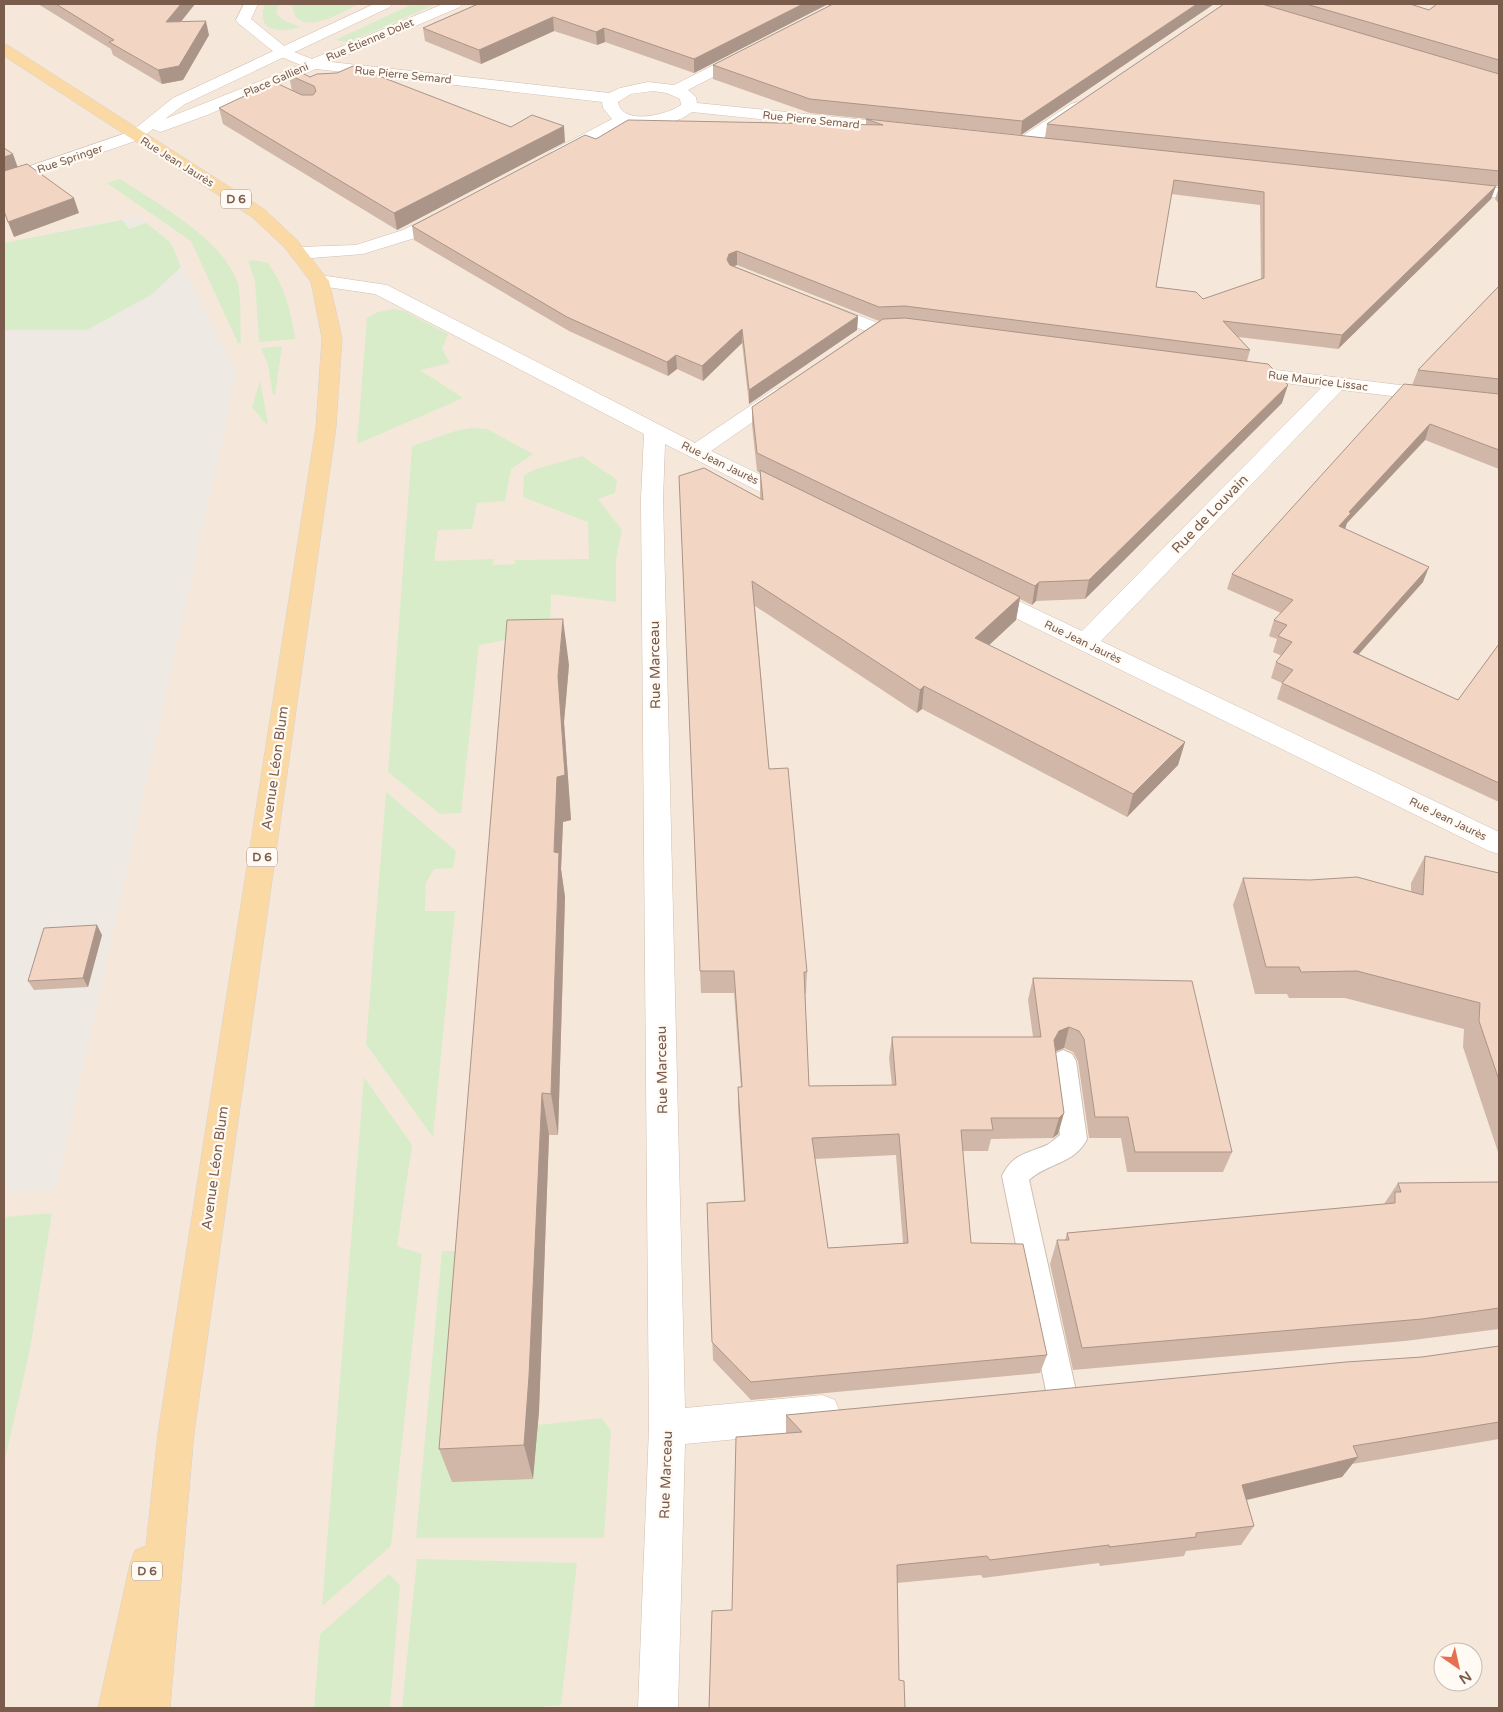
<svg xmlns="http://www.w3.org/2000/svg" width="1503" height="1712" viewBox="0 0 1503 1712" font-family="'Varela Round',sans-serif">
<style>
.residential{fill:#f5e8da;fill-rule:evenodd}
.industrial{fill:#efe9e4}
.green{fill:#d8ecc9}
.lines{fill:none;stroke-linecap:round;stroke-linejoin:round}
.lane-casing{stroke:#d1beb0;stroke-width:2}
.street-casing{stroke:#d1beb0;stroke-width:1}
.secondary-casing{stroke:#d6c0b0;stroke-width:1}
.primary-casing{stroke:#dad1cd;stroke-width:1}
.lane{fill:#fff;fill-rule:evenodd}
.street{fill:#fff;fill-rule:evenodd}
.secondary{fill:#fff;fill-rule:evenodd}
.primary{fill:#fbd9a5;fill-rule:evenodd}
.wall{fill:#d1b7a8;fill-rule:evenodd}
.shaded-wall{fill:#aa9588}
.building{fill:#f3d5c3;stroke:#aa9588;fill-rule:evenodd}
.labels{text-anchor:middle;dominant-baseline:central;stroke-width:4.5;stroke-linejoin:round;paint-order:stroke}
.far-street-label{font-size:11px;fill:#7a5c4d;stroke:#fffaf3}
.shield{fill:#fffaf3;stroke:#a28b7f;stroke-width:1}
.shield-label{font-size:12px;font-weight:bold;fill:#7a5c4d}
.street-label{font-size:14px;fill:#7a5c4d;stroke:#fffaf3}
</style>
<rect width="100%" height="100%" fill="#fdf6ec"/>
<path class="residential" d="M 4,4 L 1499,4 L 1499,1708 L 4,1708 ZM 1443,1652 L 1473,1652 L 1473,1682 L 1443,1682 Z"/>
<path class="industrial" d="M 139,215 L 171,243 L 237,374 L 56,1190 L 4,1193 L 4,243 Z"/>
<g class="green">
<path d="M 265,4 L 279,4 L 276,14 L 283,20 L 300,27 C 280,33 255,32 265,4 Z"/>
<path d="M 291,4 L 360,4 C 346,10 311,32 297,18 C 294,15 293,8 291,4 Z"/>
<path d="M 413,4 L 436,4 L 349,42 L 335,40 Z"/>
<path d="M 120,179 C 158,204 221,238 237,281 C 242,294 240,327 241,343 L 238,343 L 191,241 L 107,183 Z"/>
<path d="M 122,220 L 129,229 L 146,223 L 171,243 L 181,267 L 151,295 L 87,330 L 4,330 L 4,243 Z"/>
<path d="M 253,260 L 268,263 C 285,286 291,311 295,339 L 259,342 L 255,281 L 248,261 Z"/>
<path d="M 394,309 L 404,311 L 448,334 L 442,349 L 450,363 L 420,370 L 463,398 L 357,444 L 367,318 L 378,312 Z"/>
<path d="M 282,346 L 275,395 L 273,395 L 268,365 L 261,348 Z"/>
<path d="M 260,381 L 268,423 L 266,424 L 252,407 Z"/>
<path d="M 473,428 L 487,429 L 533,454 L 511,469 L 505,501 L 477,503 L 472,529 L 438,530 L 434,561 L 494,559 L 492,565 L 515,564 L 515,560 L 589,559 L 588,522 L 523,497 L 524,475 L 536,469 L 582,456 L 617,480 L 615,493 L 598,499 L 622,530 L 616,559 L 616,602 L 551,594 L 550,632 L 479,645 L 461,813 L 440,814 L 388,772 L 412,446 L 458,430 Z"/>
<path d="M 386,792 L 456,851 L 453,868 L 434,869 L 426,883 L 425,911 L 455,911 L 433,1137 L 366,1044 Z"/>
<path d="M 364,1077 L 412,1145 L 397,1246 L 422,1254 L 391,1546 L 322,1606 Z"/>
<path d="M 52,1213 L 30,1349 L 4,1464 L 4,1217 Z"/>
<path d="M 442,1251 L 470,1251 L 537,1425 L 602,1418 L 611,1431 L 604,1538 L 416,1538 Z"/>
<path d="M 417,1559 L 577,1563 L 561,1705 L 530,1708 L 402,1708 Z"/>
<path d="M 389,1574 L 400,1585 L 390,1708 L 314,1708 L 320,1634 Z"/>
</g>
<g class="lines">
<defs>
<path id="lane" d="M 1063,1050 L 1072,1054 L 1076,1061 L 1087,1139 C 1075,1164 1047,1163 1029,1180 L 1076,1391 L 1071,1401 L 1061,1405 L 1051,1401 L 1046,1391 L 1002,1176 C 1013,1153 1027,1154 1047,1145 C 1052,1142 1056,1138 1060,1135 L 1050,1061 L 1054,1054 Z"/>
<g id="street">
<path d="M 244,4 L 258,4 L 251,19 L 289,50 L 312,59 L 443,4 L 462,4 L 460,7 L 331,62 L 609,93 L 620,88 L 648,82 L 674,85 L 746,49 L 751,51 L 754,54 L 751,57 L 688,90 L 696,97 L 697,103 L 896,123 L 902,125 L 904,128 L 902,131 L 896,133 L 692,112 C 675,125 648,128 627,124 L 557,160 L 551,159 L 549,155 L 551,151 L 612,119 L 603,108 L 602,102 L 308,68 L 279,56 L 238,23 L 236,20 ZM 653,91 L 667,93 L 680,99 L 681,105 C 667,115 622,126 618,102 L 631,94 Z"/>
<path d="M 1077,102 L 1083,104 L 1085,107 L 1083,110 L 1033,145 L 1021,145 L 1019,141 L 1021,137 L 1071,104 Z"/>
<path d="M 135,130 L 141,131 L 143,135 L 141,139 L 4,186 L 4,175 Z"/>
<path d="M 1456,183 L 1499,188 L 1499,198 L 1450,192 L 1447,188 L 1450,184 Z"/>
<path d="M 446,209 L 452,210 L 455,214 L 452,218 L 415,238 L 363,254 L 299,259 L 293,257 L 290,253 L 293,249 L 299,247 L 356,245 L 403,230 Z"/>
<path d="M 320,275 L 387,285 L 695,443 L 775,389 L 782,387 L 789,389 L 792,393 L 789,397 L 711,451 L 800,494 L 803,499 L 800,504 L 792,506 L 784,504 L 665,444 L 663,499 L 685,1408 L 822,1395 L 835,1400 L 840,1413 L 835,1426 L 822,1431 L 685,1444 L 678,1708 L 638,1708 L 649,1428 L 641,499 L 644,434 L 375,294 L 313,285 L 311,281 L 313,277 Z"/>
<path d="M 824,302 L 883,325 L 886,329 L 883,333 L 876,335 L 817,312 L 814,308 L 817,304 Z"/>
<path d="M 1243,366 L 1499,397 L 1499,409 L 1342,390 L 1101,641 L 1499,832 L 1499,854 L 1489,851 L 975,598 L 971,593 L 975,588 L 983,585 L 991,588 L 1082,631 L 1321,388 L 1236,376 L 1233,372 L 1236,368 Z"/>
</g>
<path id="secondary" d="M 374,4 L 392,4 L 390,7 L 185,104 L 165,119 L 308,62 L 318,62 L 321,65 L 318,68 L 207,115 L 166,130 L 160,132 L 153,129 C 145,135 140,141 129,139 L 127,135 L 173,98 Z"/>
<path id="primary" d="M 4,44 L 9,46 L 264,209 L 297,240 L 329,281 L 342,338 L 336,427 L 194,1433 L 170,1708 L 98,1708 L 130,1564 L 135,1550 L 146,1546 L 158,1433 L 316,427 L 322,338 L 311,282 L 285,248 L 252,217 L 4,56 Z"/>
</defs>
<use href="#lane" class="lane-casing"/>
<use href="#street" class="street-casing"/>
<use href="#secondary" class="secondary-casing"/>
<use href="#primary" class="primary-casing"/>
<use href="#lane" class="lane"/>
<use href="#street" class="street"/>
<use href="#secondary" class="secondary"/>
<use href="#primary" class="primary"/>
</g>
<g class="wall">
<path d="M 38,4 L 195,4 L 181,22 L 209,35 L 183,80 L 162,84 L 113,55 L 111,49 Z"/>
<path d="M 478,4 L 828,4 L 694,73 L 605,42 L 597,45 L 554,31 L 481,64 L 425,41 L 423,28 Z"/>
<path d="M 833,4 L 1214,4 L 1021,135 L 810,113 L 713,79 L 713,65 Z"/>
<path d="M 1224,4 L 1410,4 L 1429,10 L 1499,4 L 1499,186 L 1496,186 L 1491,199 L 1338,349 L 1238,337 L 1250,350 L 1247,361 L 1282,403 L 1085,599 L 1036,601 L 1032,605 L 1020,599 L 1016,620 L 989,645 L 1185,742 L 1178,765 L 1127,817 L 922,709 L 917,713 L 755,606 L 769,769 L 807,972 L 806,994 L 805,994 L 809,1086 L 892,1085 L 889,1058 L 892,1037 L 1033,1037 L 1028,1000 L 1033,978 L 1232,1152 L 1223,1172 L 1127,1172 L 1121,1138 L 1089,1138 L 1078,1061 L 1073,1052 L 1064,1048 L 1055,1052 L 1064,1113 L 1058,1134 L 1053,1138 L 991,1139 L 988,1151 L 962,1151 L 971,1243 L 1047,1355 L 1040,1373 L 751,1400 L 713,1360 L 707,1203 L 744,1201 L 738,1108 L 738,1087 L 741,1087 L 734,993 L 701,993 L 679,476 L 760,498 L 760,473 L 757,471 L 752,425 L 752,407 L 879,321 L 737,265 L 734,266 L 858,316 L 857,330 L 749,404 L 742,343 L 703,381 L 677,369 L 668,376 L 569,331 L 414,240 L 412,226 L 596,139 L 866,125 L 866,119 L 1318,167 L 1045,138 L 1047,124 ZM 1171,194 L 1260,205 L 1261,279 L 1203,299 L 1156,287 ZM 896,1155 L 903,1243 L 828,1248 L 815,1159 Z"/>
<path d="M 289,75 L 310,77 L 511,127 L 565,142 L 397,230 L 223,124 L 219,108 L 292,91 Z"/>
<path d="M 1499,187 L 1499,204 L 1495,199 Z"/>
<path d="M 1499,286 L 1499,469 L 1425,440 L 1347,523 L 1345,529 L 1423,582 L 1359,654 L 1458,700 L 1499,644 L 1499,802 L 1277,699 L 1282,683 L 1271,678 L 1276,662 L 1282,656 L 1273,652 L 1277,639 L 1269,636 L 1274,620 L 1281,613 L 1227,589 L 1232,574 L 1412,385 L 1418,370 Z"/>
<path d="M 569,665 L 564,722 L 571,820 L 563,822 L 561,869 L 565,897 L 558,1135 L 549,1135 L 539,1411 L 533,1479 L 452,1482 L 439,1449 Z"/>
<path d="M 1425,856 L 1499,873 L 1499,1155 L 1463,1047 L 1464,1029 L 1345,998 L 1289,998 L 1287,994 L 1255,994 L 1233,905 L 1243,878 L 1411,891 L 1411,883 Z"/>
<path d="M 102,935 L 88,987 L 34,990 L 28,981 Z"/>
<path d="M 1499,1182 L 1499,1329 L 1405,1341 L 1073,1370 L 1050,1264 L 1057,1240 L 1065,1240 L 1067,1233 L 1384,1204 L 1398,1183 Z"/>
<path d="M 1499,1346 L 1499,1439 L 1352,1464 L 1342,1477 L 1247,1500 L 1254,1526 L 1241,1545 L 1186,1551 L 1184,1556 L 1100,1566 L 1099,1563 L 983,1578 L 981,1575 L 897,1583 L 899,1680 L 905,1708 L 732,1610 L 786,1433 L 786,1415 L 1422,1357 Z"/>
</g>
<g class="shaded-wall">
<path d="M 181,4 L 195,4 L 169,36 L 166,22 Z"/>
<path d="M 803,4 L 828,4 L 694,73 L 694,59 Z"/>
<path d="M 1197,4 L 1214,4 L 1021,135 L 1022,121 Z"/>
<path d="M 553,17 L 554,31 L 481,64 L 479,50 Z"/>
<path d="M 206,21 L 209,35 L 183,80 L 162,84 L 158,70 Z"/>
<path d="M 604,28 L 605,42 L 597,45 L 596,32 Z"/>
<path d="M 564,126 L 565,142 L 397,230 L 394,213 Z"/>
<path d="M 13,154 L 18,168 L 4,173 L 4,157 Z"/>
<path d="M 1496,186 L 1491,199 L 1338,349 L 1342,335 Z"/>
<path d="M 74,198 L 79,213 L 14,237 L 8,222 Z"/>
<path d="M 737,251 L 737,265 L 729,268 L 727,260 L 729,254 Z"/>
<path d="M 858,316 L 857,330 L 749,404 L 749,390 Z"/>
<path d="M 742,329 L 742,343 L 703,381 L 702,366 Z"/>
<path d="M 676,355 L 677,369 L 668,376 L 667,362 Z"/>
<path d="M 1288,385 L 1282,403 L 1085,599 L 1089,580 Z"/>
<path d="M 1430,424 L 1425,440 L 1347,523 L 1345,529 L 1339,526 L 1349,512 Z"/>
<path d="M 1429,567 L 1423,582 L 1347,667 L 1353,652 Z"/>
<path d="M 1039,582 L 1036,601 L 1032,605 L 1035,586 Z"/>
<path d="M 1020,597 L 1016,620 L 972,661 L 975,638 Z"/>
<path d="M 563,619 L 569,665 L 564,722 L 571,820 L 563,822 L 561,869 L 565,897 L 558,1135 L 551,1094 L 554,852 L 558,676 Z"/>
<path d="M 924,686 L 922,709 L 917,713 L 920,690 Z"/>
<path d="M 1185,742 L 1178,765 L 1127,817 L 1133,794 Z"/>
<path d="M 97,925 L 102,935 L 88,987 L 83,978 Z"/>
<path d="M 1069,1027 L 1064,1048 L 1053,1052 L 1054,1040 L 1059,1031 Z"/>
<path d="M 542,1093 L 549,1135 L 539,1411 L 533,1479 L 524,1445 Z"/>
<path d="M 1064,1113 L 1058,1134 L 1053,1138 L 1059,1118 Z"/>
<path d="M 1358,1457 L 1342,1477 L 1229,1504 L 1242,1485 Z"/>
</g>
<g class="building">
<path d="M 56,4 L 181,4 L 166,22 L 206,21 L 179,66 L 158,70 L 109,42 L 114,40 Z"/>
<path d="M 478,4 L 803,4 L 694,59 L 604,28 L 596,32 L 553,17 L 479,50 L 423,28 Z"/>
<path d="M 833,4 L 1197,4 L 1022,121 L 810,99 L 713,65 Z"/>
<path d="M 1224,4 L 1262,4 L 1499,74 L 1499,171 L 1047,124 Z"/>
<path d="M 1306,4 L 1410,4 L 1429,10 L 1437,4 L 1499,4 L 1499,60 Z"/>
<path d="M 353,66 L 511,127 L 532,115 L 564,126 L 394,213 L 219,108 L 274,82 L 302,95 L 313,95 L 316,91 L 314,86 L 289,75 L 298,71 L 310,77 L 317,74 L 337,73 Z"/>
<path d="M 866,119 L 1496,186 L 1342,335 L 1223,321 L 1250,350 L 905,306 L 879,307 L 737,251 L 729,254 L 727,260 L 730,265 L 858,316 L 749,390 L 742,329 L 702,366 L 676,355 L 667,362 L 567,317 L 412,226 L 585,135 L 596,139 L 628,120 L 883,125 ZM 1174,180 L 1264,192 L 1264,278 L 1203,299 L 1196,292 L 1156,287 Z"/>
<path d="M 4,148 L 13,154 L 4,157 Z"/>
<path d="M 27,164 L 74,198 L 8,222 L 4,211 L 4,171 Z"/>
<path d="M 1499,286 L 1499,379 L 1418,370 Z"/>
<path d="M 905,318 L 1268,364 L 1288,385 L 1089,580 L 1039,582 L 1035,586 L 757,453 L 752,407 L 883,319 Z"/>
<path d="M 1404,384 L 1499,394 L 1499,450 L 1430,424 L 1349,512 L 1351,513 L 1339,526 L 1429,567 L 1353,652 L 1458,700 L 1499,644 L 1499,783 L 1282,683 L 1293,670 L 1276,662 L 1292,642 L 1278,636 L 1287,625 L 1274,620 L 1293,600 L 1232,574 Z"/>
<path d="M 704,468 L 763,500 L 760,470 L 1020,597 L 975,638 L 1185,742 L 1133,794 L 924,686 L 920,690 L 752,581 L 769,769 L 788,768 L 807,972 L 804,972 L 809,1086 L 896,1085 L 892,1037 L 1041,1037 L 1033,978 L 1192,981 L 1232,1152 L 1135,1152 L 1128,1117 L 1095,1117 L 1084,1039 L 1079,1031 L 1069,1027 L 1059,1031 L 1054,1040 L 1064,1113 L 1059,1118 L 991,1118 L 993,1130 L 961,1130 L 971,1243 L 1023,1244 L 1047,1355 L 751,1382 L 712,1342 L 707,1203 L 745,1201 L 738,1087 L 742,1087 L 734,971 L 700,971 L 679,476 ZM 899,1134 L 908,1243 L 828,1248 L 812,1138 Z"/>
<path d="M 563,619 L 558,676 L 565,775 L 557,777 L 554,852 L 559,853 L 551,1094 L 542,1093 L 529,1376 L 524,1445 L 439,1449 L 507,620 Z"/>
<path d="M 1425,856 L 1499,873 L 1499,1080 L 1479,1021 L 1480,1003 L 1357,971 L 1301,972 L 1299,967 L 1266,967 L 1243,878 L 1310,880 L 1357,877 L 1423,895 Z"/>
<path d="M 97,925 L 83,978 L 28,981 L 44,928 Z"/>
<path d="M 1499,1182 L 1499,1308 L 1422,1319 L 1082,1348 L 1057,1240 L 1069,1240 L 1067,1233 L 1395,1203 L 1395,1192 L 1401,1192 L 1398,1183 Z"/>
<path d="M 1499,1346 L 1499,1422 L 1353,1446 L 1358,1457 L 1242,1485 L 1254,1526 L 1196,1533 L 1196,1537 L 1109,1547 L 1109,1545 L 990,1560 L 987,1556 L 897,1565 L 899,1680 L 904,1681 L 905,1708 L 709,1708 L 712,1611 L 732,1610 L 736,1437 L 802,1432 L 786,1415 L 1346,1362 L 1422,1357 Z"/>
</g>
<g class="labels">
<g class="far-street-label">
<text transform="translate(370 40) rotate(-23)">Rue Étienne Dolet</text>
<text transform="translate(403 75) rotate(6)">Rue Pierre Semard</text>
<text transform="translate(276 80) rotate(-24)">Place Gallieni</text>
<text transform="translate(811 120) rotate(6)">Rue Pierre Semard</text>
<text transform="translate(70 159) rotate(-19)">Rue Springer</text>
<text transform="translate(177 162) rotate(32)">Rue Jean Jaurès</text>
<text transform="translate(1318 381) rotate(7)">Rue Maurice Lissac</text>
<text transform="translate(720 463) rotate(26)">Rue Jean Jaurès</text>
<text transform="translate(1083 642) rotate(26)">Rue Jean Jaurès</text>
<text transform="translate(1448 819) rotate(26)">Rue Jean Jaurès</text>
</g>
<g class="shield">
<rect x="221" y="189.5" width="30" height="19" rx="4"/>
<rect x="247" y="847.5" width="30" height="19" rx="4"/>
<rect x="132" y="1561.5" width="30" height="19" rx="4"/>
</g>
<g class="shield-label">
<text x="236" y="199">D 6</text>
<text x="262" y="857">D 6</text>
<text x="147" y="1571">D 6</text>
</g>
<g class="street-label">
<text transform="translate(1210 514) rotate(-46)">Rue de Louvain</text>
<text transform="translate(655 665) rotate(-91)">Rue Marceau</text>
<text transform="translate(275 768) rotate(-82)">Avenue Léon Blum</text>
<text transform="translate(662 1070) rotate(-91)">Rue Marceau</text>
<text transform="translate(215 1168) rotate(-82)">Avenue Léon Blum</text>
<text transform="translate(666 1475) rotate(-88)">Rue Marceau</text>
</g>
</g>
<rect width="1503" height="1712" fill="none" stroke="#7a5c4d" stroke-width="10"/>
<g transform="translate(1458 1667) rotate(146)"><circle r="24" fill="#fffaf3" stroke="#cabbb1"/>
<path d="M0-4L9 19L0 12L-9 19Z" fill="#e76f51"/>
<text y="-8" font-size="14" font-weight="bold" text-anchor="middle" fill="#7a5c4d">N</text>
</g>
</svg>
